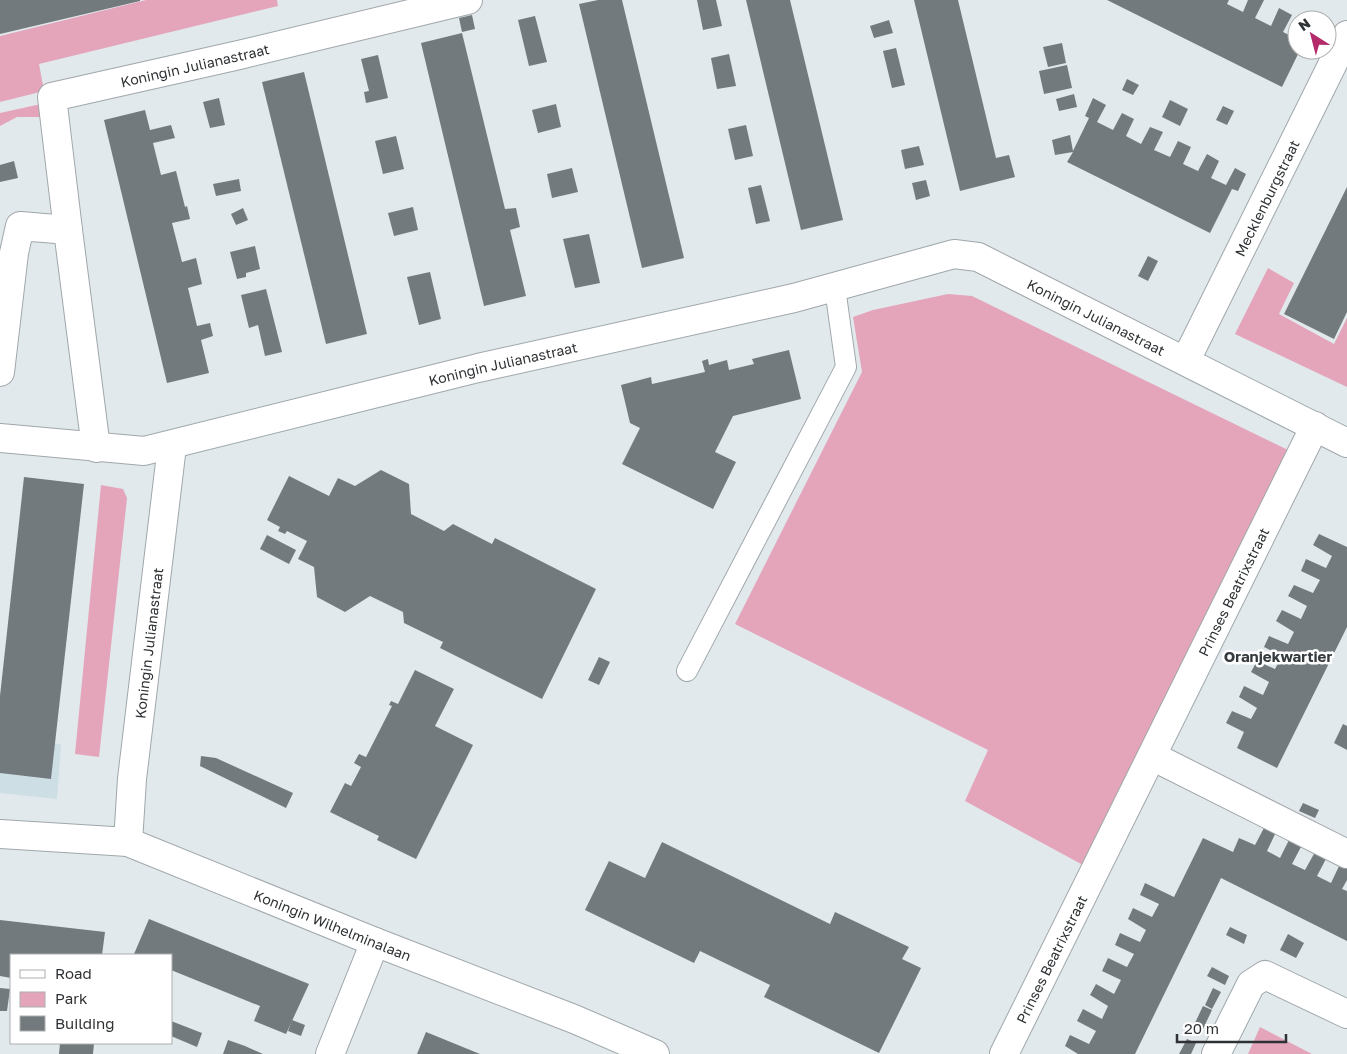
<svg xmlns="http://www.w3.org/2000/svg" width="1347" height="1054" viewBox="0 0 1347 1054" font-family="'Golos Text',sans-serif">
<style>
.built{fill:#cedee5}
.green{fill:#e4a5ba}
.building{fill:#737a7d}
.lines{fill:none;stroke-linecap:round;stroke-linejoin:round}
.service-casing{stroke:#a0a7ab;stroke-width:22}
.minor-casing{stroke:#a0a7ab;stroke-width:30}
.service{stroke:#fff;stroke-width:20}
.minor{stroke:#fff;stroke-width:28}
.labels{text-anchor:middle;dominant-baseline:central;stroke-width:5;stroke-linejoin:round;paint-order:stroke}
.street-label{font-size:14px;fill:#2f3234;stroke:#fff}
.neighbourhood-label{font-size:15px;font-weight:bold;fill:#353b3e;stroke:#fff}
</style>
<rect width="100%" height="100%" fill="#e1e9ed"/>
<path class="built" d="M 0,738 L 61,744 L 57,799 L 0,793 Z"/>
<g class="green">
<path d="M 146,0 L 277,0 L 278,6 L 39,64 L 44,91 L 0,102 L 0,36 Z"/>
<path d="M 41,104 L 43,117 L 17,117 L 0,126 L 0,113 Z"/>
<path d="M 1268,268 L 1294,283 L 1279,314 L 1334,344 L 1347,318 L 1347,387 L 1235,334 Z"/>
<path d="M 948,294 L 972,296 L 1288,450 L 1083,865 L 965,801 L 988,750 L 735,624 L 862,372 L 853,317 L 873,310 Z"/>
<path d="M 101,485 L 123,489 L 127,498 L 99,757 L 75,754 Z"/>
<path d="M 1260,1027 L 1312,1054 L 1248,1054 Z"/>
</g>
<g class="building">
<path d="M 0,0 L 140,0 L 140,1 L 0,34 Z"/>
<path d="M 598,0 L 622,0 L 684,258 L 642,268 L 579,4 Z"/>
<path d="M 697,0 L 716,0 L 722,26 L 703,30 Z"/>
<path d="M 746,0 L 790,0 L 843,220 L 801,230 Z"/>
<path d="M 914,0 L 958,0 L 996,158 L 1009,155 L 1015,177 L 960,191 Z"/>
<path d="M 1107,0 L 1229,0 L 1227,4 L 1243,12 L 1248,0 L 1264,0 L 1255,18 L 1271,26 L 1279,8 L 1292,15 L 1283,32 L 1297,39 L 1297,50 L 1300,50 L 1282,87 Z"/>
<path d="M 472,15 L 475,29 L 462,32 L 459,18 Z"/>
<path d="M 535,16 L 547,62 L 529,66 L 518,20 Z"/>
<path d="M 889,20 L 893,33 L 874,38 L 870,26 Z"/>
<path d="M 462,33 L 505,209 L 516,208 L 520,227 L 510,230 L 526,296 L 484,306 L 421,43 Z"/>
<path d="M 1062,43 L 1066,63 L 1048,67 L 1043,47 Z"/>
<path d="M 896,48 L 905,85 L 892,88 L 883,51 Z"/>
<path d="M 729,54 L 736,86 L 717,89 L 711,58 Z"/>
<path d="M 378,55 L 388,98 L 366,103 L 364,92 L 369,91 L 361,59 Z"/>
<path d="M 1067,65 L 1072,88 L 1044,94 L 1039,71 Z"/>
<path d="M 304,72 L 367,334 L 326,344 L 262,82 Z"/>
<path d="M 1127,79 L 1139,85 L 1133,95 L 1122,90 Z"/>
<path d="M 1074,94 L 1077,107 L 1059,111 L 1056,99 Z"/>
<path d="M 219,98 L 225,125 L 210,128 L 203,102 Z"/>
<path d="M 1093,98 L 1106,105 L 1097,122 L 1113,130 L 1122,113 L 1134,119 L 1126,136 L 1141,144 L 1150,127 L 1163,132 L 1154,150 L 1170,157 L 1178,141 L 1191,147 L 1183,164 L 1198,171 L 1207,154 L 1219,161 L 1211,178 L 1226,185 L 1235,168 L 1246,174 L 1238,191 L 1232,189 L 1210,233 L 1067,162 L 1073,152 L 1055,155 L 1052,140 L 1070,135 L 1073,151 L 1089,118 L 1085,116 Z"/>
<path d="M 1170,100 L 1188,109 L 1180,126 L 1162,117 Z"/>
<path d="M 556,104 L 561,127 L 538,133 L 532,110 Z"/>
<path d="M 1223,106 L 1234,111 L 1227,125 L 1216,120 Z"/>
<path d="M 145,110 L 150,130 L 171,125 L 175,138 L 153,143 L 161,175 L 176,171 L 185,207 L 187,206 L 190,219 L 172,223 L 182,262 L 196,258 L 202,284 L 188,288 L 197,326 L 210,323 L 213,336 L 201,340 L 209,373 L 167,383 L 104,120 Z"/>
<path d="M 746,125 L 753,156 L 735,160 L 728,129 Z"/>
<path d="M 396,136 L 404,169 L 383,174 L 375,141 Z"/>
<path d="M 919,146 L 924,165 L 905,169 L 901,150 Z"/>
<path d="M 14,161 L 18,178 L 0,182 L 0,165 Z"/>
<path d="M 572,168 L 578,192 L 552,198 L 547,174 Z"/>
<path d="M 239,179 L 241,191 L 216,196 L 213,184 Z"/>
<path d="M 926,180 L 930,196 L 916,200 L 912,183 Z"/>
<path d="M 761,185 L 770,221 L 756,224 L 748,188 Z"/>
<path d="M 1347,187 L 1347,312 L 1334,339 L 1284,314 Z"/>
<path d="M 413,207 L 418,230 L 394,236 L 388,213 Z"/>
<path d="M 243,208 L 248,220 L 236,225 L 231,214 Z"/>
<path d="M 589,234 L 600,283 L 575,288 L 563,239 Z"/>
<path d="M 255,246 L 260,269 L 246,273 L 246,277 L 237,279 L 230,252 Z"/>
<path d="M 1148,256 L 1158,261 L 1148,281 L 1138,276 Z"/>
<path d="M 430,272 L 441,319 L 419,325 L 407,277 Z"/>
<path d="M 266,289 L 282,352 L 265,356 L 258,325 L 249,328 L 241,295 Z"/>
<path d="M 789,350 L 801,399 L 733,416 L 715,452 L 736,462 L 713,509 L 622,464 L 640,428 L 630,423 L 621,385 L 651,377 L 652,384 L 705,372 L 702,361 L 708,359 L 709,365 L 727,360 L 729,370 L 754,364 L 752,359 Z"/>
<path d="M 381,470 L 409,484 L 411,514 L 444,531 L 453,524 L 492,544 L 495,538 L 596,589 L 542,699 L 440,648 L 443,642 L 404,623 L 403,612 L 370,596 L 345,612 L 317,597 L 314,567 L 298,559 L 307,541 L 287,531 L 285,534 L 278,531 L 280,527 L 267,520 L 289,476 L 329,496 L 338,478 L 355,486 Z"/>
<path d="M 24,477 L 84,484 L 51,779 L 0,773 L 0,696 Z"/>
<path d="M 1319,534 L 1347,547 L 1347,627 L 1277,768 L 1237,748 L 1244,732 L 1226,723 L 1232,711 L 1251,719 L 1257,708 L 1239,697 L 1244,686 L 1263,695 L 1269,682 L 1251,672 L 1257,661 L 1275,669 L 1282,656 L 1264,647 L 1269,636 L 1288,644 L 1294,632 L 1276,621 L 1282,610 L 1301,619 L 1307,606 L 1288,596 L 1294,585 L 1313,593 L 1320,580 L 1301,571 L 1306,559 L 1326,568 L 1332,556 L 1313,545 Z"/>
<path d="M 267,535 L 296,550 L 289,564 L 260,549 Z"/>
<path d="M 599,657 L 610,662 L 599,685 L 588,680 Z"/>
<path d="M 415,670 L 454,689 L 435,726 L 473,745 L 416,859 L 377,840 L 379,836 L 330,812 L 345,783 L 351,786 L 361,767 L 354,763 L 359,754 L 366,757 L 392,706 L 389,705 L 391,701 L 398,704 Z"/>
<path d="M 1343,724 L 1347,726 L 1347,750 L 1334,743 Z"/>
<path d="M 201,756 L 216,758 L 293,793 L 286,808 L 200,766 Z"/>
<path d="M 1303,803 L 1319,810 L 1315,818 L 1299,811 Z"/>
<path d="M 1265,826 L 1276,832 L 1267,851 L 1280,858 L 1290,838 L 1302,845 L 1292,864 L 1305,870 L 1315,852 L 1327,857 L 1317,876 L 1331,883 L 1340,864 L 1347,867 L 1347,880 L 1342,889 L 1347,891 L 1347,941 L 1221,878 L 1135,1054 L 1078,1054 L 1065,1046 L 1070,1035 L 1089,1044 L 1096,1031 L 1077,1021 L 1083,1009 L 1102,1019 L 1108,1006 L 1090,995 L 1096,984 L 1114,994 L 1121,980 L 1102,971 L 1108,958 L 1127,967 L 1134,954 L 1115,945 L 1120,933 L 1140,942 L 1146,930 L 1128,919 L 1133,908 L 1152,917 L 1159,904 L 1140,895 L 1145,883 L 1174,897 L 1203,838 L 1233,852 L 1239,838 L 1255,845 Z"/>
<path d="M 662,842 L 830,924 L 835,912 L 909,947 L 902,959 L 921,968 L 879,1053 L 764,997 L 770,985 L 700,951 L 694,963 L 585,910 L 609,861 L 645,878 Z"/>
<path d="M 149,919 L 309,984 L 286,1034 L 254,1021 L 260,1006 L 171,970 L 171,955 L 134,954 Z"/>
<path d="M 0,920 L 105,932 L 102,955 L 11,955 L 11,978 L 0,976 Z"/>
<path d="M 1230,927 L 1247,935 L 1244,944 L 1226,935 Z"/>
<path d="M 1288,934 L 1304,943 L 1296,958 L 1280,950 Z"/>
<path d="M 1212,967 L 1229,976 L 1225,985 L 1207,976 Z"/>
<path d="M 0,988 L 10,989 L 7,1011 L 0,1011 Z"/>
<path d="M 1213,988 L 1221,992 L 1212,1009 L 1205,1005 Z"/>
<path d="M 1203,1006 L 1212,1010 L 1203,1029 L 1194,1025 Z"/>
<path d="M 292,1020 L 305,1025 L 301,1036 L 288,1031 Z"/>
<path d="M 171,1021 L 202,1033 L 197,1047 L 171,1036 Z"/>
<path d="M 426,1032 L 480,1054 L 417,1054 Z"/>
<path d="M 1187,1039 L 1196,1043 L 1191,1054 L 1179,1054 Z"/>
<path d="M 228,1040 L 245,1046 L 263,1054 L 223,1054 Z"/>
<path d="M 60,1043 L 94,1043 L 93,1054 L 59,1054 Z"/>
</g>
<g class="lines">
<defs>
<path id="service" d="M 687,671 L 846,367 L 835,288"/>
<g id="minor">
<path d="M 68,230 L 96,448"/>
<path id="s1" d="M 1186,360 L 1347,35"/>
<path id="s2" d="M 0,372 L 14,253 L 20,226 L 68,230 L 52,97 L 239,55 L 468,0"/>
<path id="s3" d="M 0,438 L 144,451 L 478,368 L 794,298 L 954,254 L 978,257 L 1347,443"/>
<path d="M 1152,756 L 1347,854"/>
<path id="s4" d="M 0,834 L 128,842 L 375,942 L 574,1019 L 655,1054"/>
<path id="s5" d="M 128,842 L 132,779 L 172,446"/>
<path d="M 330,1054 L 375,942"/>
<path id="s6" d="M 1004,1054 L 1315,426"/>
<path d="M 1216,1054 L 1251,984 L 1265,975 L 1347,1014"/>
</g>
</defs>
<use href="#service" class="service-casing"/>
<use href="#minor" class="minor-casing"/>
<use href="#service" class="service"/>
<use href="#minor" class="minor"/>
</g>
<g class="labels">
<g class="street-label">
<text stroke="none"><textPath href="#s2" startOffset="476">Koningin Julianastraat</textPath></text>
<text stroke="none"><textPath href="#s1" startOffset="181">Mecklenburgstraat</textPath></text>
<text stroke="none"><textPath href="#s3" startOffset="1135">Koningin Julianastraat</textPath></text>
<text stroke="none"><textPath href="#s3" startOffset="514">Koningin Julianastraat</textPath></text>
<text stroke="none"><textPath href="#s6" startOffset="516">Prinses Beatrixstraat</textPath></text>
<text stroke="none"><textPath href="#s5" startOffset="200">Koningin Julianastraat</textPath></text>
<text stroke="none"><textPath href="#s4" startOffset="349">Koningin Wilhelminalaan</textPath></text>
<text stroke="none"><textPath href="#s6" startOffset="106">Prinses Beatrixstraat</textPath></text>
</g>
<g class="neighbourhood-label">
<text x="1278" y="656">Oranjekwartier</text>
</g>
</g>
<rect x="10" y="954" width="162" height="90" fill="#ffffff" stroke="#acadae"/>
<rect x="20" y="970" width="25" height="8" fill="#ffffff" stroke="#acadae"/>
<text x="55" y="979" font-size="15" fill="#2f3234">Road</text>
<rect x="20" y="992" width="25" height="15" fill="#e4a5ba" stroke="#acadae"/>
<text x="55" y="1004" font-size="15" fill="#2f3234">Park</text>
<rect x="20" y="1016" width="25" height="15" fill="#737a7d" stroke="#acadae"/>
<text x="55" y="1029" font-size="15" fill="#2f3234">Building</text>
<g transform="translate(1312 35) rotate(324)"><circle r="24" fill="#ffffff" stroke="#acadae"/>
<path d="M0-4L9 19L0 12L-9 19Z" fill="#b42b6b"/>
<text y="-8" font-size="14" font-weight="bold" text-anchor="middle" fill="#2f3234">N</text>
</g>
<path d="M1177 1034v8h109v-8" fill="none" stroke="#2f3234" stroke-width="2.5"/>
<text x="1184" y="1034" font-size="15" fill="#2f3234" stroke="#ffffff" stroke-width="4" paint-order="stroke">20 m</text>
</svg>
